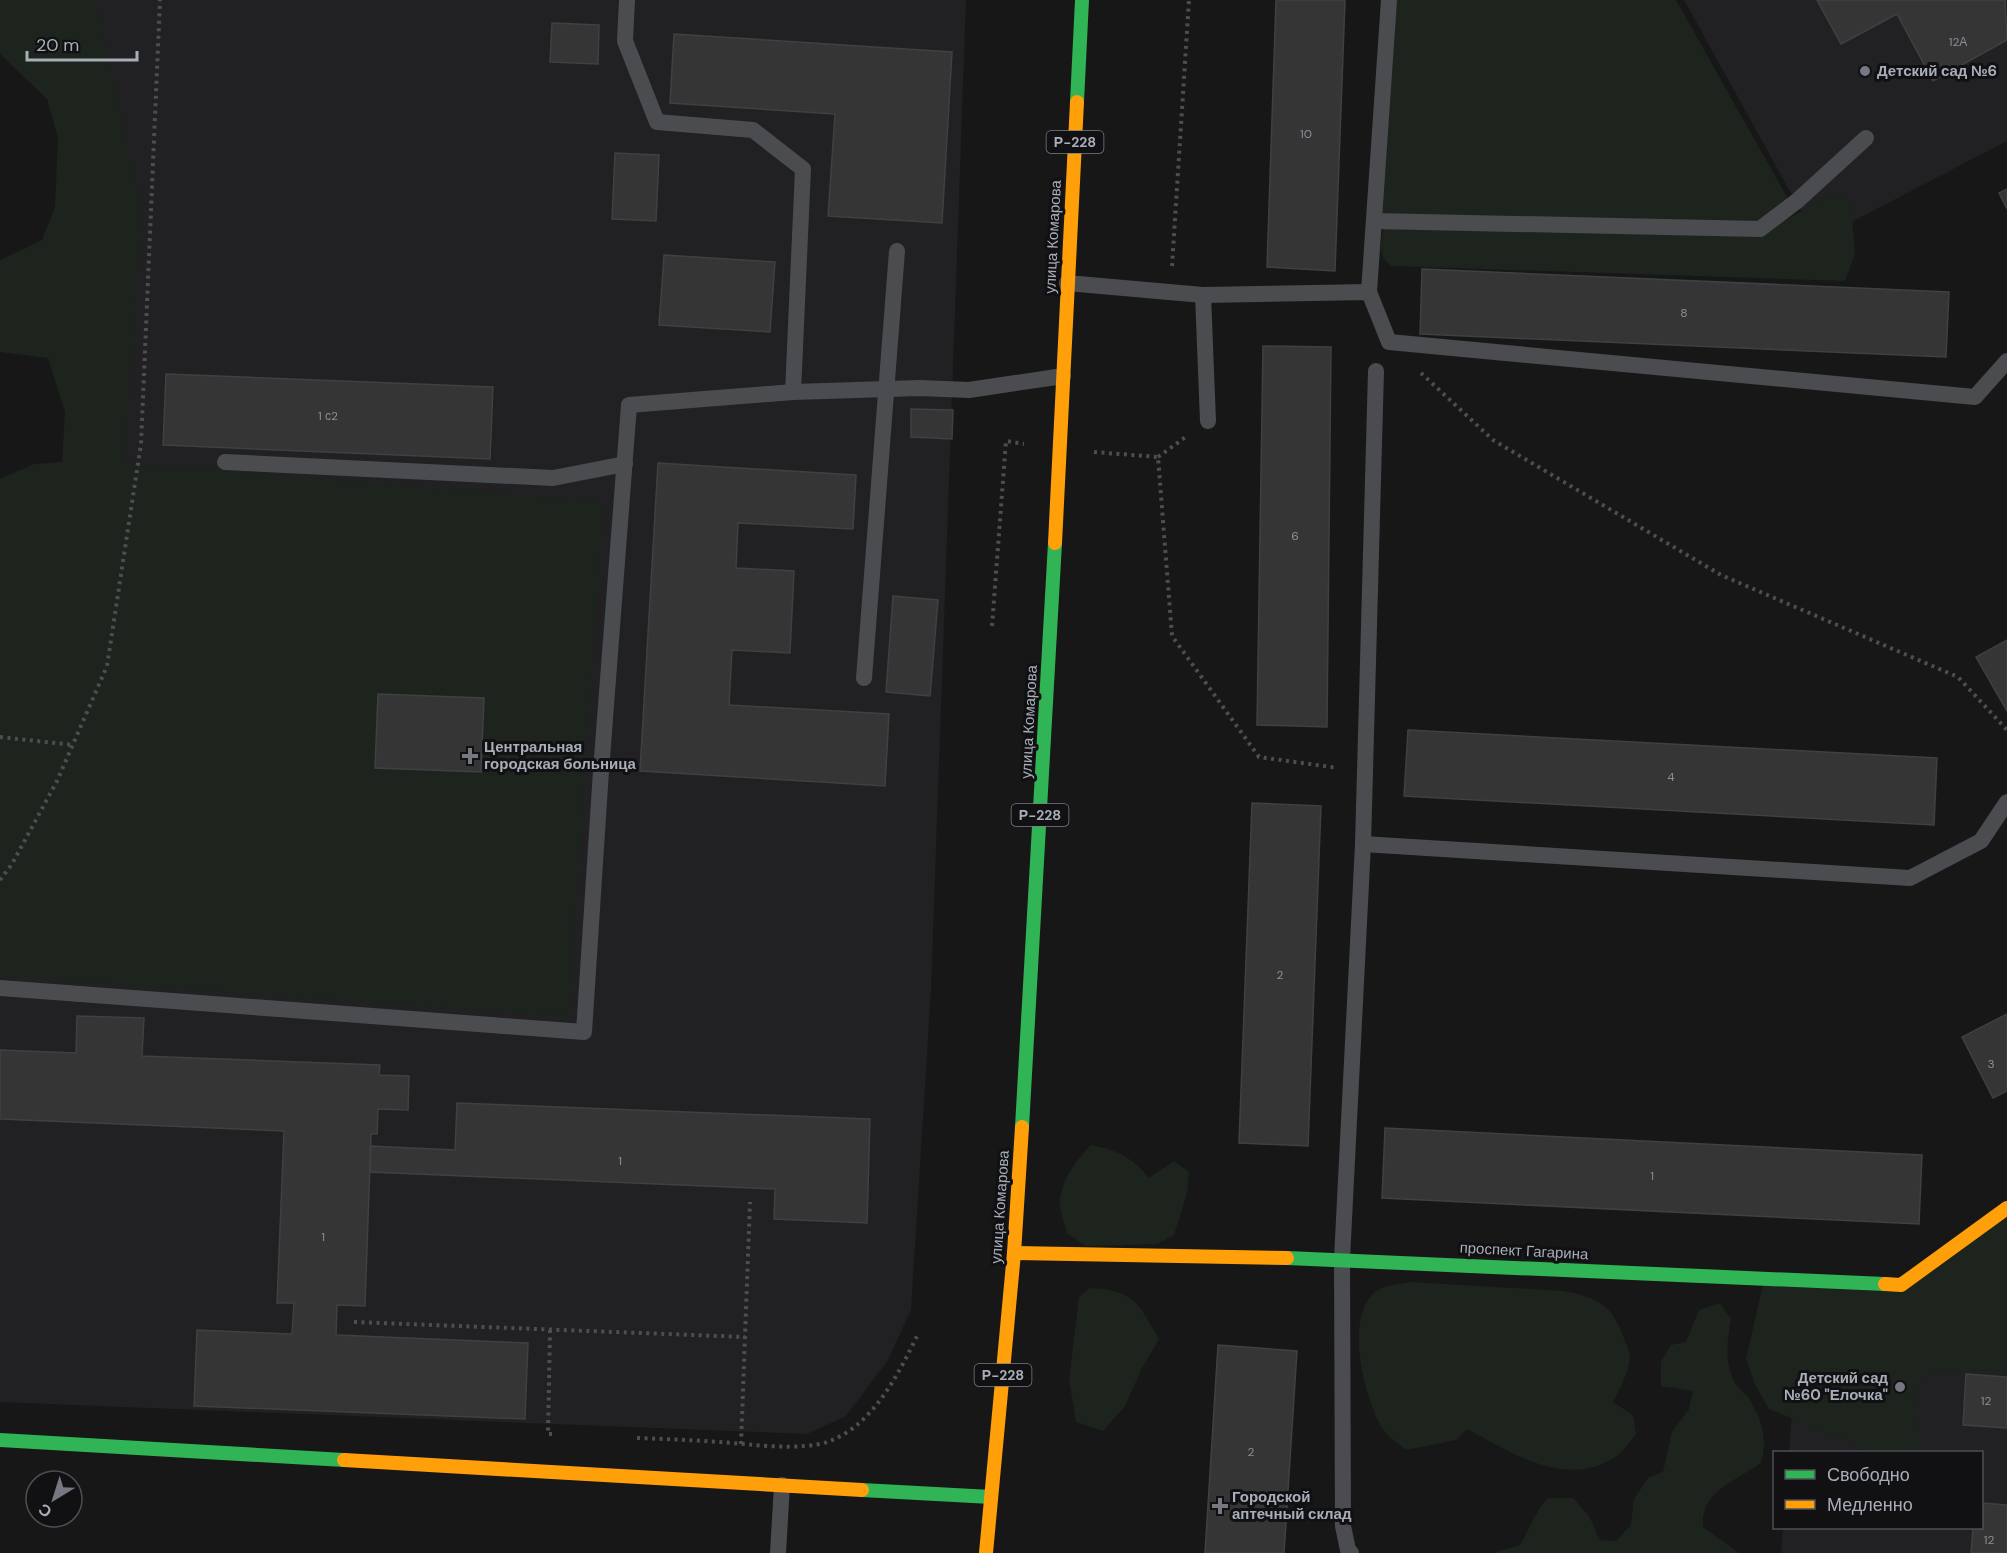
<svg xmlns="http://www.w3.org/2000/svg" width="2007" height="1553" viewBox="0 0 2007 1553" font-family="'DM Sans',sans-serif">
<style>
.built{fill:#212123}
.green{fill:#1d241e}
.building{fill:#353536;stroke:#3f4043;stroke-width:1.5}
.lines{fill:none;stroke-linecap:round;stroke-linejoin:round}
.path{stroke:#4d4e52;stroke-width:4;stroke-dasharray:3 4.5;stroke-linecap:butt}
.lane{stroke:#4b4c50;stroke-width:16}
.fast{stroke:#30b455;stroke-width:14}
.slow{stroke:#ff9f0a;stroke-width:14}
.poi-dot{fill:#757880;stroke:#111113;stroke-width:2}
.labels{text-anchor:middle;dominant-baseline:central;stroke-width:6;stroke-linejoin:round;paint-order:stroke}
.number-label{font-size:12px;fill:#8b8f98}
.shield{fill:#111113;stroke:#7b7e86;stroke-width:1.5}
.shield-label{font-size:14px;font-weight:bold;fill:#a8adb8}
.poi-label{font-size:15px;font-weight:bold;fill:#a8adb8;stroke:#111113;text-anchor:start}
.street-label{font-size:15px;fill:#a8adb8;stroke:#111113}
</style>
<rect width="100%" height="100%" fill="#171717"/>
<g class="built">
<path d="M 0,0 L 966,0 L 931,990 L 911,1310 L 888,1360 L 846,1416 L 807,1434 L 0,1402 L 0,523 L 65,523 L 72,54 L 0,54 Z"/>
<path d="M 1684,0 L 2007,0 L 2007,141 L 1817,240 Z"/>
<path d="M 2007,1259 L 2007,1553 L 1781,1553 L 1783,1528 L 1982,1528 L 1982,1452 L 1789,1452 L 1799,1318 Z"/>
</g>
<g class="green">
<path d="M 0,0 L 95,0 L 141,206 L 124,463 L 603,502 L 568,1016 L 0,976 L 0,479 L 34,464 L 62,462 L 65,412 L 48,358 L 0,352 L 0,260 L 42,240 L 55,207 L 58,138 L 47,99 L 0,54 Z"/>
<path d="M 1393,0 L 1676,0 L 1788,199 L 1758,222 L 1379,215 Z"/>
<path d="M 1832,194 L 1845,198 L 1851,207 L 1855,254 L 1845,281 L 1392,266 C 1376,257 1381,241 1384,226 L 1784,221 Z"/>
<path d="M 1091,1145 C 1117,1150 1132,1157 1149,1178 L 1174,1161 L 1189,1172 L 1187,1193 L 1174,1235 L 1157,1244 L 1086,1246 L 1067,1233 C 1065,1224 1060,1213 1060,1204 C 1060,1181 1076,1161 1091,1145 Z"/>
<path d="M 2007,1216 L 2007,1371 L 1957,1370 L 1928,1373 L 1915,1391 L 1919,1452 L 1862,1452 L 1849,1442 L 1769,1409 L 1755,1384 L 1746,1359 L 1763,1284 L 1905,1290 Z"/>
<path d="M 1410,1282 L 1564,1291 C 1595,1297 1612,1304 1623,1336 C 1625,1342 1630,1351 1630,1358 C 1628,1374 1620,1388 1613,1402 L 1633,1415 L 1636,1434 C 1631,1440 1625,1450 1618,1455 C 1568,1491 1513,1453 1467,1429 L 1456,1440 L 1406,1450 C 1398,1443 1387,1436 1382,1428 C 1364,1397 1344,1318 1375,1292 C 1382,1285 1400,1284 1410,1282 Z"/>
<path d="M 1090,1288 C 1134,1290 1138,1303 1159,1339 L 1142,1368 L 1125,1406 L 1103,1431 L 1076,1422 L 1069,1379 L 1079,1297 Z"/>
<path d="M 1720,1303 L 1731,1319 C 1727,1340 1724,1363 1735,1383 C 1738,1388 1744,1392 1748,1397 C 1762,1419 1768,1438 1761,1463 C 1736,1481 1700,1491 1703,1527 L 1739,1553 L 1494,1553 L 1520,1545 C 1530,1528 1535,1512 1548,1498 L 1573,1498 L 1589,1516 L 1600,1540 L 1616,1541 L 1631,1525 L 1634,1499 L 1648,1478 L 1663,1472 L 1672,1432 L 1689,1409 L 1693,1391 L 1661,1386 L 1661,1362 L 1671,1345 L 1686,1342 L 1699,1310 Z"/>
</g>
<g class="building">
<path d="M 1276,0 L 1345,0 L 1335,271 L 1267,267 Z"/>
<path d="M 1817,0 L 2005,0 L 2007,40 L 1933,81 L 1897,14 L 1841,44 Z"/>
<path d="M 552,23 L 599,25 L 598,64 L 550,62 Z"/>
<path d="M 674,34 L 952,52 L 942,223 L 828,216 L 835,114 L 670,103 Z"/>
<path d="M 615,153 L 659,155 L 656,221 L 612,219 Z"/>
<path d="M 2007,189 L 2007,209 L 1999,193 Z"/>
<path d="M 664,255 L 775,262 L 770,332 L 659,325 Z"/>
<path d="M 1422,269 L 1949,292 L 1946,357 L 1420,334 Z"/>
<path d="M 1263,346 L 1331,347 L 1327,727 L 1257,725 Z"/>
<path d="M 166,374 L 493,387 L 490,459 L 163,445 Z"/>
<path d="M 911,409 L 953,410 L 952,439 L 911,437 Z"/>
<path d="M 658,463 L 856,475 L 853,529 L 738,523 L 736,568 L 794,571 L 790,653 L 732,650 L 729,705 L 889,714 L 885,786 L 640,771 Z"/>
<path d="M 893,596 L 938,600 L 930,696 L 886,692 Z"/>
<path d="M 2007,640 L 2007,711 L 1976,657 Z"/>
<path d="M 378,694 L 484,698 L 481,772 L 375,768 Z"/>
<path d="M 1408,730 L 1937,758 L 1934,825 L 1404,796 Z"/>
<path d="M 1252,803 L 1321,806 L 1308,1146 L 1239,1143 Z"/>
<path d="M 2007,1014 L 2007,1091 L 1993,1098 L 1962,1037 Z"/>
<path d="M 77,1016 L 144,1018 L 142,1056 L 380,1065 L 379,1075 L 409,1076 L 408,1110 L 378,1109 L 377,1134 L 371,1134 L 365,1306 L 337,1305 L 336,1335 L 528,1343 L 525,1419 L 194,1406 L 197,1330 L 292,1334 L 294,1303 L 277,1303 L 284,1131 L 0,1119 L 0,1050 L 76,1053 Z"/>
<path d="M 457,1103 L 870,1119 L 867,1223 L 774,1219 L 775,1189 L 370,1172 L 371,1146 L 455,1150 Z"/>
<path d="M 1385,1128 L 1922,1155 L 1919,1224 L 1382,1198 Z"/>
<path d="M 1218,1345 L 1297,1351 L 1284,1553 L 1205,1553 Z"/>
<path d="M 1966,1374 L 2007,1377 L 2007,1428 L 1963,1425 Z"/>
<path d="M 1982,1503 L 2007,1505 L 2007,1553 L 1971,1553 L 1973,1528 L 1982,1528 Z"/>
</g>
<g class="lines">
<g class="path">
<path d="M 1172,266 L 1189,0"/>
<path d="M 1421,373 L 1493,440 L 1721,575 L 1958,677 L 2007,730"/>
<path d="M 1094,452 L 1158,457 L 1172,636 L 1259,757 L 1338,768"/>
<path d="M 1158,457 L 1187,436"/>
<path d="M 992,626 L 1006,441 L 1024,444"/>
<path d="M 0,737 L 73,745"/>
<path d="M 0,880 L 12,864 L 57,781 L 107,666 L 141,444 L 160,0"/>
<path d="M 354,1322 L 745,1337"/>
<path d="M 550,1330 L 548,1434 L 552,1434"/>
<path d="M 637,1438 C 665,1439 692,1440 720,1442 C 751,1444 800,1452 830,1441 C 874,1424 899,1373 918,1334"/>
<path d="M 741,1444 L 750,1202"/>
</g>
<g class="lane">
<path d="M 627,0 L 625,41 L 657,122 L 753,130 L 803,169 L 793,392"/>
<path d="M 1374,221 L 1760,229 L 1797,201 L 1866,138"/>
<path d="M 1067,283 L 1203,295 L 1369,292 L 1389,342 L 1975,397 L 2007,361"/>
<path d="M 1369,292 L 1389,0"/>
<path d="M 1203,295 L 1208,421"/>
<path d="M 225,462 L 553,478 L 625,464"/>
<path d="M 864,678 L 897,251"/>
<path d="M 1363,844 L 1910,878 L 1981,841 L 2007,802"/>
<path d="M 0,988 L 584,1032 L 601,771 L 629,405 L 793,392 L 919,388 L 969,390 L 1063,376"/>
<path d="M 778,1553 L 782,1485"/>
<path d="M 1351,1553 L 1348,1550 L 1343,1526 L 1342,1259 L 1363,844 L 1376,371"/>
</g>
<g class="fast">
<path d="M 1077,102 L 1082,0"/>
<path d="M 1022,1127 L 1055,543"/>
<path d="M 1287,1258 L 1885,1284"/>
<path d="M 0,1440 L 344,1460"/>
<path d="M 862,1490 L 991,1497"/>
</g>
<g class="slow">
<path d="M 1055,543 L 1077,102"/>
<path d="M 1014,1253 L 1287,1258"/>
<path d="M 1885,1284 L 1901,1285 L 2007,1208"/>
<path d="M 344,1460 L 862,1490"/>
<path d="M 986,1553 L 1014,1253 L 1022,1127"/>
</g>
</g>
<g class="poi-dot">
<circle cx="1865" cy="71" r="6"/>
<path d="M467 747h6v6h6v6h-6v6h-6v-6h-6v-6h6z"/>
<circle cx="1900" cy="1387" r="6"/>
<path d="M1217 1497h6v6h6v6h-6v6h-6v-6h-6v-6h6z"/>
</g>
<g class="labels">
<g class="number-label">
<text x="1958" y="42">12А</text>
<text x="1306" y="134">10</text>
<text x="1684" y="313">8</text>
<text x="328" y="416">1 с2</text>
<text x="1295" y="536">6</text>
<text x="1671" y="777">4</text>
<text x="1280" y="975">2</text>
<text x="1991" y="1064">3</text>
<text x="620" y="1161">1</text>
<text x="1652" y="1176">1</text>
<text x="323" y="1237">1</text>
<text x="1986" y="1401">12</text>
<text x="1251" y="1452">2</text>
<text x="1989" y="1540">12</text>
</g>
<g class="shield">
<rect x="1046.5" y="131" width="57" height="22" rx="4.5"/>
<rect x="1011.5" y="804" width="57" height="22" rx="4.5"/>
<rect x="974.5" y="1364" width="57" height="22" rx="4.5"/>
</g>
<g class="shield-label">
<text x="1075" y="142">Р-228</text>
<text x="1040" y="815">Р-228</text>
<text x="1003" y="1375">Р-228</text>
</g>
<g class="poi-label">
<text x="1877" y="71">Детский сад №6</text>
<text x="484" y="747">Центральная<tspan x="484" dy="17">городская больница</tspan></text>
<text x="1888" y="1378" text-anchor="end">Детский сад<tspan x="1888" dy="17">№60 "Елочка"</tspan></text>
<text x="1232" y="1497">Городской<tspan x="1232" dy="17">аптечный склад</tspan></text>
</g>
<g class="street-label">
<text transform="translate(1053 237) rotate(-87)">улица Комарова</text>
<text transform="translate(1029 722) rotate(-87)">улица Комарова</text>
<text transform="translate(1000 1207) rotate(-86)">улица Комарова</text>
<text transform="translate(1524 1251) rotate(3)">проспект Гагарина</text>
</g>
</g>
<rect x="1773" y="1451" width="210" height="78" fill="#111113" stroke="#4d4f55" stroke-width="1.5"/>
<rect x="1785" y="1470" width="30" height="9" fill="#30b455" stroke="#4d4f55" stroke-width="1.5"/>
<text x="1827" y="1481" font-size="18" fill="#a8adb8">Свободно</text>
<rect x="1785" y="1500" width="30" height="9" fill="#ff9f0a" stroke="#4d4f55" stroke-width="1.5"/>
<text x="1827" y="1511" font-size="18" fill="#a8adb8">Медленно</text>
<g transform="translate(54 1499) rotate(218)"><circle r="28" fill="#111113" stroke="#4d4f55" stroke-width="1.5"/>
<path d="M0-4.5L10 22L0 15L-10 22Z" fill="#757880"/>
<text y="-9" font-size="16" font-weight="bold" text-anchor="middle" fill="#a8adb8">С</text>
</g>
<path d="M27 51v9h110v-9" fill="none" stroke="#a8adb8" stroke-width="3"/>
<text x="36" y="51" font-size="18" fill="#a8adb8" stroke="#111113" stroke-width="4.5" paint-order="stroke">20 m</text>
</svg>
